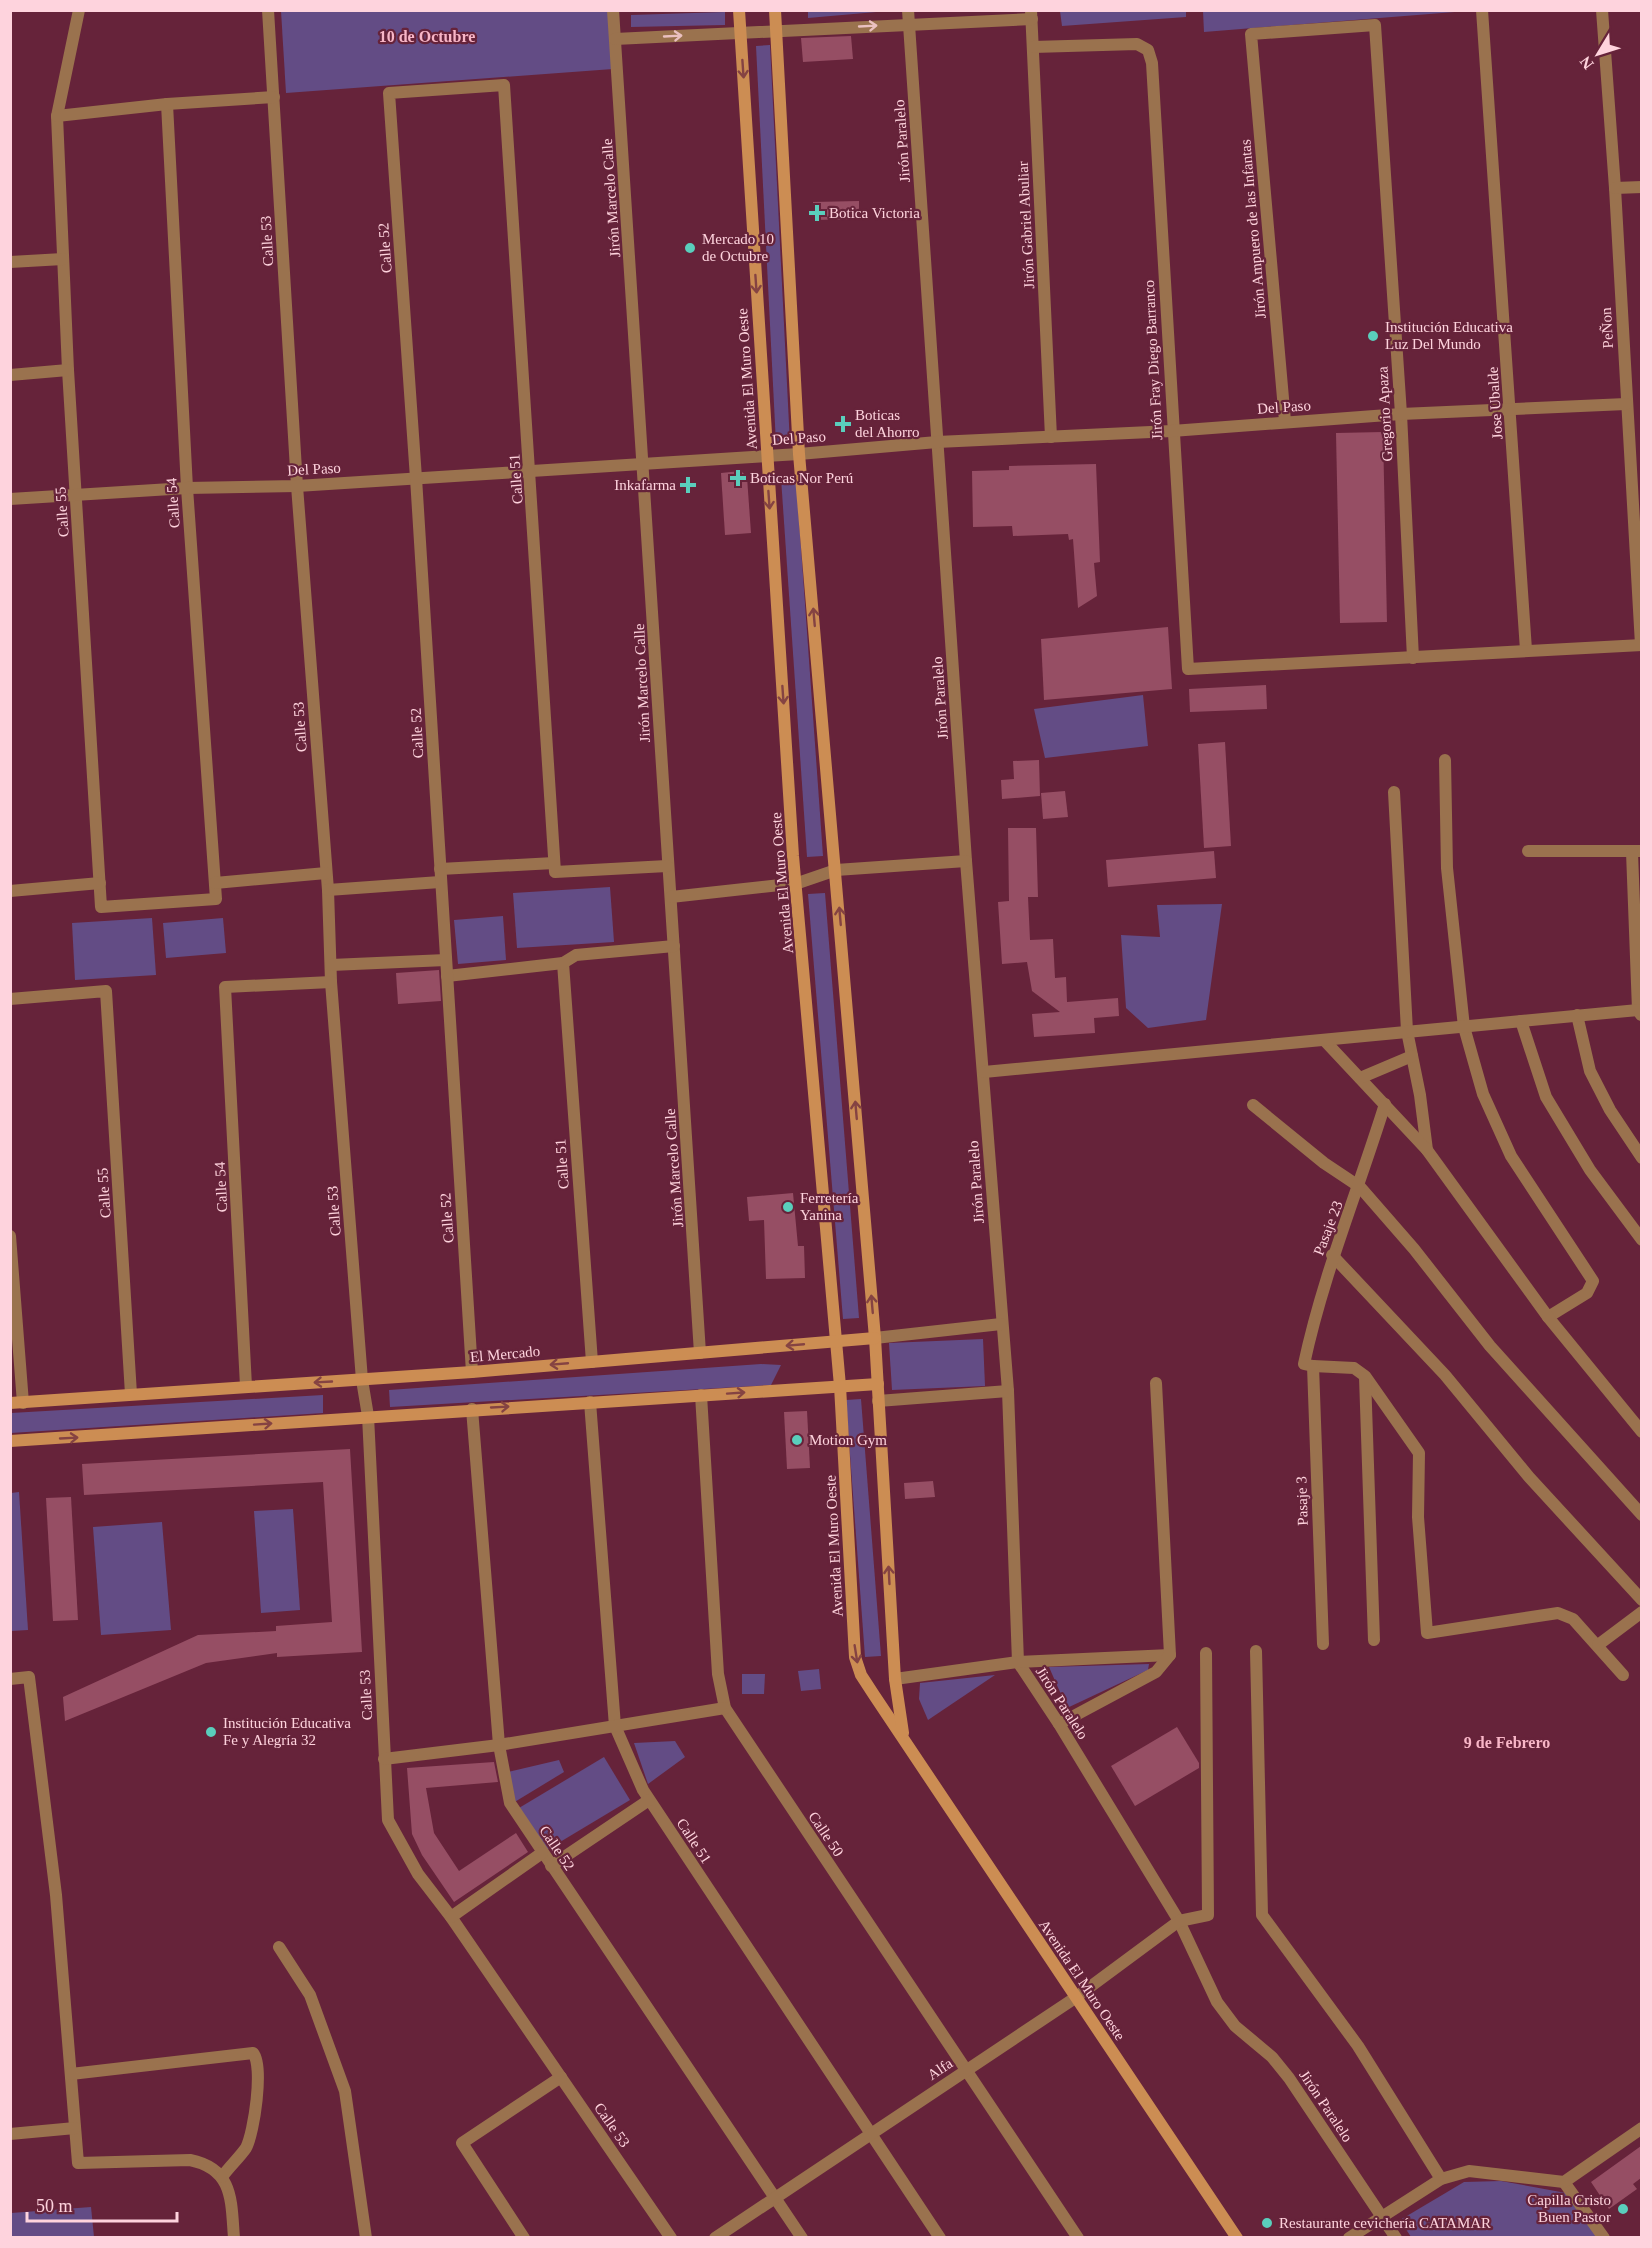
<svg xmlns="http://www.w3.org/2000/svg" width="1652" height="2248" viewBox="0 0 1652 2248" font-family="Georgia,serif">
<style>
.green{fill:#634c85}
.building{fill:#964e64}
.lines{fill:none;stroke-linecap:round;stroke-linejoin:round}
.street{stroke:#9a724e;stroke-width:12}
.secondary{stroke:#cc8d53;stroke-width:12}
.oneway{stroke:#eac0c0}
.oneway2{stroke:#854342}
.poi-dot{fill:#5acebc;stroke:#66233a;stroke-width:2}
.labels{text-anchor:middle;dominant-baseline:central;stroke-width:4.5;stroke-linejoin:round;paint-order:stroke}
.street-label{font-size:15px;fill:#fed3dd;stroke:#66233a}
.poi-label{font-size:15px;fill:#fed3dd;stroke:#66233a;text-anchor:start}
.neighbourhood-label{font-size:16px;font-weight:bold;fill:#f8b6c7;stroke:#66233a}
</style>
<rect width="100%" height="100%" fill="#66233a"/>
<g class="green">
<path d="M 899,10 L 808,18 L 808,10 Z"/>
<path d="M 281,11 L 608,11 L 613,69 L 286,93 Z"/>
<path d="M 1060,11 L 1186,11 L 1186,17 L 1062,26 Z"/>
<path d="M 1467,11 L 1204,32 L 1203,11 L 1467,10 Z"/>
<path d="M 725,12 L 725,25 L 631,27 L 631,15 Z"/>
<path d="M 770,45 L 790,444 L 776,444 L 756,46 Z"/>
<path d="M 781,478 L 796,478 L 823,856 L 807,857 Z"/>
<path d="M 1143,695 L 1148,746 L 1045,758 L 1034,709 Z"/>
<path d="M 610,887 L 614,942 L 517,948 L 513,893 Z"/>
<path d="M 825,893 L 859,1318 L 843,1319 L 808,894 Z"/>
<path d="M 1222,904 L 1206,1020 L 1148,1028 L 1126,1008 L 1121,935 L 1160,937 L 1157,905 Z"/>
<path d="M 503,916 L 506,960 L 458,964 L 454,920 Z"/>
<path d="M 152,918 L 156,975 L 75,980 L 72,923 Z"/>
<path d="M 223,918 L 226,953 L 166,958 L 163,923 Z"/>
<path d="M 983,1339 L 985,1386 L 892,1390 L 889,1343 Z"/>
<path d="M 761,1364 L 781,1365 L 771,1385 L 390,1407 L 389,1390 Z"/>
<path d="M 323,1395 L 323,1413 L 11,1433 L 11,1413 Z"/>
<path d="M 861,1399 L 881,1656 L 865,1657 L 846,1400 Z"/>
<path d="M 19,1492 L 28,1630 L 11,1631 L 11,1493 Z"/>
<path d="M 293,1509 L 300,1610 L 261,1613 L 254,1511 Z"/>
<path d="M 162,1522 L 171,1630 L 101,1635 L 93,1527 Z"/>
<path d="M 1149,1664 L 1148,1670 L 1067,1708 L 1049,1667 Z"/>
<path d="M 819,1669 L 821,1689 L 801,1691 L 798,1671 Z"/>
<path d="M 742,1674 L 765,1674 L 764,1694 L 742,1694 Z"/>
<path d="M 995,1675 L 928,1720 L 919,1699 L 920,1683 Z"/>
<path d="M 675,1741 L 685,1757 L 648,1784 L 634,1743 Z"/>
<path d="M 604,1757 L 630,1800 L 545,1851 L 519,1808 Z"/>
<path d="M 559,1760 L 564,1772 L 513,1803 L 508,1772 Z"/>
<path d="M 1501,2181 L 1566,2193 L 1599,2237 L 1411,2237 L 1400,2220 L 1464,2182 Z"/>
<path d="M 91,2207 L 94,2237 L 11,2237 L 11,2213 Z"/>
</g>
<g class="building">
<path d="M 851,36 L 853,59 L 803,62 L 801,38 Z"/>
<path d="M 859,201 L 859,219 L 813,220 L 813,202 Z"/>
<path d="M 1383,432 L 1387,622 L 1340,623 L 1336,433 Z"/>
<path d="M 1096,464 L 1100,562 L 1094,563 L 1097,596 L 1078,608 L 1073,539 L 1069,540 L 1068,534 L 1013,536 L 1012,526 L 973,527 L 972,471 L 1009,470 L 1009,466 Z"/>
<path d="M 741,471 L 747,477 L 751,533 L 725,535 L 721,473 Z"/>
<path d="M 1168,627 L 1172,689 L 1044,700 L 1041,639 Z"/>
<path d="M 1266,685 L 1267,709 L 1190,712 L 1189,689 Z"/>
<path d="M 1225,742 L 1231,846 L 1204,848 L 1198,744 Z"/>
<path d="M 1039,760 L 1040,796 L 1002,799 L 1001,780 L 1014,779 L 1013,761 Z"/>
<path d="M 1065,791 L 1068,817 L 1043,819 L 1041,793 Z"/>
<path d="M 1008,828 L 1036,828 L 1038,897 L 1028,897 L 1030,940 L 1053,939 L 1055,978 L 1066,977 L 1067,1002 L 1118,998 L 1119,1016 L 1094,1018 L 1095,1033 L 1034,1037 L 1032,1014 L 1060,1012 L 1032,991 L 1027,962 L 1002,964 L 998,902 L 1009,901 Z"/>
<path d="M 1214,851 L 1216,878 L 1108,887 L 1106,860 Z"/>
<path d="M 439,970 L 441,1001 L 398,1004 L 396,973 Z"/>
<path d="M 793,1193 L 798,1246 L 804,1246 L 805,1278 L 766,1279 L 764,1220 L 749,1221 L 747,1197 Z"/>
<path d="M 807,1411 L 810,1468 L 787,1469 L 784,1412 Z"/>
<path d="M 350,1449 L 362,1652 L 277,1657 L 277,1653 L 206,1663 L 65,1721 L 63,1697 L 198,1635 L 276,1631 L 276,1626 L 332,1622 L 323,1482 L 84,1495 L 82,1464 Z"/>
<path d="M 933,1481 L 935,1497 L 905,1499 L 904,1483 Z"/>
<path d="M 71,1497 L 78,1620 L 53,1621 L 46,1498 Z"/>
<path d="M 1177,1727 L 1199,1763 L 1199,1768 L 1135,1806 L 1111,1766 Z"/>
<path d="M 494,1762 L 498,1782 L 426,1788 L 434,1833 L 459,1871 L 516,1833 L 528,1852 L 454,1902 L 422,1855 L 412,1834 L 407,1768 Z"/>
<path d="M 1641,2146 L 1641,2178 L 1633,2184 L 1637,2189 L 1609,2209 L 1591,2182 Z"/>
</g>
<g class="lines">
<g class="street">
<path d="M 79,10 L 57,116 L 68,370 L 101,907 L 216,899 L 187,488 L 167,104"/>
<path d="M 268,10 L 297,486 L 328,890 L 331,982 L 362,1380 L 368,1416 L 388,1820 L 418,1874 L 451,1917 L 671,2238"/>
<path d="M 613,10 L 700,1353"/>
<path d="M 908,10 L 966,861 L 1008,1391 L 1018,1662 L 1059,1724 L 1179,1921 L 1217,2002 L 1235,2026 L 1272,2057 L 1289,2078 L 1396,2238"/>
<path d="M 1031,10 L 1051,437"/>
<path d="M 1482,10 L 1526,650"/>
<path d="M 1602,10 L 1615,188 L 1641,645"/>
<path d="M 615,39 L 1032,19"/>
<path d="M 1033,47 L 1137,44 L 1148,50 L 1152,63 L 1188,669 L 1642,645"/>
<path d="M 57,116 L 167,104 L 274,97"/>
<path d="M 1615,188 L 1642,187"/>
<path d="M 10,262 L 63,259"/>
<path d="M 10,375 L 68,370"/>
<path d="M 1285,421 L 1251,34 L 1375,25 L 1401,414 L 1413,658"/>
<path d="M 10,499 L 187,488 L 297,486 L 799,454 L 937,442 L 1172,431 L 1401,414 L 1626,404"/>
<path d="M 1445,760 L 1447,868 L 1464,1027 L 1483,1094 L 1511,1156 L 1593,1281 L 1587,1293 L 1548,1317"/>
<path d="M 1394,792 L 1407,1031 L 1420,1095 L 1427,1150"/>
<path d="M 1528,851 L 1642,851"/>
<path d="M 1632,852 L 1638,1010 L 1641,1015"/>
<path d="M 440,869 L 554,863"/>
<path d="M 215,883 L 326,873"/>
<path d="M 328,890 L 440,882"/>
<path d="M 10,891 L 100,883"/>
<path d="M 671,897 L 798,883 L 836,870 L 966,861"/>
<path d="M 563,963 L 592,1362"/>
<path d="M 331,965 L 446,960"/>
<path d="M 447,976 L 563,963 L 576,955 L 674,946"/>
<path d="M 10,999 L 106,991 L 131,1394"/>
<path d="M 1577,1015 L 1590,1071 L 1610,1110 L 1642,1158"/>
<path d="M 1521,1021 L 1546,1097 L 1590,1170 L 1642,1240"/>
<path d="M 1324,1040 L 1427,1150 L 1548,1317 L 1642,1432"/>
<path d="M 984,1072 L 1638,1010"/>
<path d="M 1360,1078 L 1412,1056"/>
<path d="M 1253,1105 L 1324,1163 L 1360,1187 L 1414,1249 L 1490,1346 L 1642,1515"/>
<path d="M 10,1236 L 23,1403"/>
<path d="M 1332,1255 L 1445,1375 L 1529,1477 L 1642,1600"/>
<path d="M 875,1338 L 1001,1324"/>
<path d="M 1313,1366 L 1354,1368 L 1365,1376 L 1419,1453 L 1418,1517 L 1427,1633 L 1558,1613 L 1573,1619 L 1623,1675"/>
<path d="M 472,1372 L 416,478 L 389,93 L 504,85 L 555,872 L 667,866"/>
<path d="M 1365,1377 L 1374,1640"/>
<path d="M 246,1386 L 225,987 L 331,982"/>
<path d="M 701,1395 L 718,1674 L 725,1708 L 1078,2238"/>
<path d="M 878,1401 L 1008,1391"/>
<path d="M 590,1402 L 615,1726 L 643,1790 L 940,2238"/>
<path d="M 472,1409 L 499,1745 L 510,1803 L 802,2238"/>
<path d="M 1323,1644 L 1313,1366 L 1304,1364 C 1323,1275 1358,1191 1385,1104"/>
<path d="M 1598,1645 L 1642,1612"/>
<path d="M 1256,1651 L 1262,1915 L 1358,2046 L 1441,2179"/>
<path d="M 10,1679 L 29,1677 L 56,1895 L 78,2163 L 190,2160 C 234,2169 231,2201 234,2238"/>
<path d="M 895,1679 L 1018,1662 L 1170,1655"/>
<path d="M 1059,1724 L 1156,1672 L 1170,1655 L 1156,1383"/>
<path d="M 384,1759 L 499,1745 L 725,1708"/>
<path d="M 551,1866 L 649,1800"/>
<path d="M 451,1917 L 542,1853"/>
<path d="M 279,1947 L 310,1995 L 345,2091 L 366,2238"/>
<path d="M 71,2074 L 253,2053 C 264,2066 254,2133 246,2148 C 239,2158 229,2167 222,2177"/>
<path d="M 10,2134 L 75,2128"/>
<path d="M 1564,2182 L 1604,2238"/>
<path d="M 524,2238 L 462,2143 L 561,2077"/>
<path d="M 715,2238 L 1075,1998 L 1179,1921 L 1208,1915 L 1206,1653"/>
<path d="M 1349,2238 L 1441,2179 L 1469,2171 L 1564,2182 L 1642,2128"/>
</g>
<g class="secondary">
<path d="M 739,10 L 793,856 L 840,1386 L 855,1657 L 861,1675 L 874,1695 L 1237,2238"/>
<path d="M 775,10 L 799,454 L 875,1338 L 895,1679 L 903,1733"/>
<path d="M 10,1403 L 472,1372 L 875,1338"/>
<path d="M 10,1441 L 878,1384"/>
</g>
</g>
<defs><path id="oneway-shaft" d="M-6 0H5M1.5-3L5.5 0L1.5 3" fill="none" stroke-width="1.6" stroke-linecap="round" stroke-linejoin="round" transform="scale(1.5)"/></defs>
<g class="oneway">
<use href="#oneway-shaft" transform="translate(868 26) rotate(-3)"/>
<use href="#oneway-shaft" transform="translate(673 36) rotate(-3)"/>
</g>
<g class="oneway2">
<use href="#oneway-shaft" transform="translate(743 69) rotate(86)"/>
<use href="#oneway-shaft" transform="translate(756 284) rotate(86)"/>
<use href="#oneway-shaft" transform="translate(769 500) rotate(86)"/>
<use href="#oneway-shaft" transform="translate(814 617) rotate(-95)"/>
<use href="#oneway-shaft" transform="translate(783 695) rotate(86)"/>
<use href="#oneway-shaft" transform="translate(840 916) rotate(-95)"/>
<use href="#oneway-shaft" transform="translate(856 1110) rotate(-95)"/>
<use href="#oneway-shaft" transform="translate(872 1304) rotate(-95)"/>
<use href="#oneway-shaft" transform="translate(795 1345) rotate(175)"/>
<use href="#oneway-shaft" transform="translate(559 1364) rotate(175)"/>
<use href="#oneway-shaft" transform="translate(323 1382) rotate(177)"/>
<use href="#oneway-shaft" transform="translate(736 1393) rotate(-4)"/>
<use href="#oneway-shaft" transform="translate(500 1407) rotate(-3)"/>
<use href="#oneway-shaft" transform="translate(263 1424) rotate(-4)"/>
<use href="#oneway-shaft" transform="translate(69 1438) rotate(-3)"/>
<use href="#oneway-shaft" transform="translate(889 1575) rotate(-93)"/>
<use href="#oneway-shaft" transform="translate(856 1654) rotate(81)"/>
</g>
<g class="poi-dot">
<path d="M814 204h6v6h6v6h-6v6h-6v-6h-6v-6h6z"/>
<circle cx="690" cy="248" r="6"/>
<circle cx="1373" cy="336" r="6"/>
<path d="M840 415h6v6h6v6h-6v6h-6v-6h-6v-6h6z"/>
<path d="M735 469h6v6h6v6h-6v6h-6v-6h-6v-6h6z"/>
<path d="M685 476h6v6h6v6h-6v6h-6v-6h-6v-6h6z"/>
<circle cx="788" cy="1207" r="6"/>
<circle cx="797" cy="1440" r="6"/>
<circle cx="211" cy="1732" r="6"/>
<circle cx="1623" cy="2209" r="6"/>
<circle cx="1267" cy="2223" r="6"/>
</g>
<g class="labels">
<g class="street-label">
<text transform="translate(902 141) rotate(-94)">Jirón Paralelo</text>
<text transform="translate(611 198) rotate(-94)">Jirón Marcelo Calle</text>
<text transform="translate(1026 225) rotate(-93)">Jirón Gabriel Abuliar</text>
<text transform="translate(1253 229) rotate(-95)">Jirón Ampuero de las Infantas</text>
<text transform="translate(267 241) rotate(-93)">Calle 53</text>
<text transform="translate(385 248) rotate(-94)">Calle 52</text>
<text transform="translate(1607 328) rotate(-93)">PeÑon</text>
<text transform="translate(1153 360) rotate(-93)">Jirón Fray Diego Barranco</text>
<text transform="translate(747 379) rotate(-94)">Avenida El Muro Oeste</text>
<text transform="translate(1495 403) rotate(-94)">Jose Ubalde</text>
<text transform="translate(1284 407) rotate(-4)">Del Paso</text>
<text transform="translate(1385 414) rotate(-93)">Gregorio Apaza</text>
<text transform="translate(799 438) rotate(-4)">Del Paso</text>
<text transform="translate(314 469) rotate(-3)">Del Paso</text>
<text transform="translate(516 479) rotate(-94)">Calle 51</text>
<text transform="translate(173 503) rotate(-94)">Calle 54</text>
<text transform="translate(62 512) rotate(-94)">Calle 55</text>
<text transform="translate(642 683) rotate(-93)">Jirón Marcelo Calle</text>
<text transform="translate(940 698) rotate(-94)">Jirón Paralelo</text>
<text transform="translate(300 727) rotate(-94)">Calle 53</text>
<text transform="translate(417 733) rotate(-93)">Calle 52</text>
<text transform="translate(782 883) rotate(-95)">Avenida El Muro Oeste</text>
<text transform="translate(562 1164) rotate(-94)">Calle 51</text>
<text transform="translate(674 1168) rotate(-94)">Jirón Marcelo Calle</text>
<text transform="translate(976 1182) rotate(-94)">Jirón Paralelo</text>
<text transform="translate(221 1187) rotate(-93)">Calle 54</text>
<text transform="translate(104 1193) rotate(-94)">Calle 55</text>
<text transform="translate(334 1211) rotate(-94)">Calle 53</text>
<text transform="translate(447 1218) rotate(-94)">Calle 52</text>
<text transform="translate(1328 1228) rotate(-69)">Pasaje 23</text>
<text transform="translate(505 1354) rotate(-5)">El Mercado</text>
<text transform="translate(1302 1501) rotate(-92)">Pasaje 3</text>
<text transform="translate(834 1546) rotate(-93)">Avenida El Muro Oeste</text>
<text transform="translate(366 1695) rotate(-93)">Calle 53</text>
<text transform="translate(1062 1703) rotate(57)">Jirón Paralelo</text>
<text transform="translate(826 1834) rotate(56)">Calle 50</text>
<text transform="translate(694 1841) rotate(57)">Calle 51</text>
<text transform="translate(557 1848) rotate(56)">Calle 52</text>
<text transform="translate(1082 1980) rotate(56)">Avenida El Muro Oeste</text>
<text transform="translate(940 2069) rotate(-34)">Alfa</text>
<text transform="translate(1326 2106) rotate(56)">Jirón Paralelo</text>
<text transform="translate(612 2125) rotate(55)">Calle 53</text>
</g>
<g class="poi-label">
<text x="829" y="213">Botica Victoria</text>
<text x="702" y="239">Mercado 10<tspan x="702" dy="17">de Octubre</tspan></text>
<text x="1385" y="327">Institución Educativa<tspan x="1385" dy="17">Luz Del Mundo</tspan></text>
<text x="855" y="415">Boticas<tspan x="855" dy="17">del Ahorro</tspan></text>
<text x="750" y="478">Boticas Nor Perú</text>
<text x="676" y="485" text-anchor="end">Inkafarma</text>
<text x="800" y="1198">Ferretería<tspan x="800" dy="17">Yanina</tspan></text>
<text x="809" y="1440">Motion Gym</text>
<text x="223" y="1723">Institución Educativa<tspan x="223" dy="17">Fe y Alegría 32</tspan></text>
<text x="1611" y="2200" text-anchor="end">Capilla Cristo<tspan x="1611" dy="17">Buen Pastor</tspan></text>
<text x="1279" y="2223">Restaurante cevichería CATAMAR</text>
</g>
<g class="neighbourhood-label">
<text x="427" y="36">10 de Octubre</text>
<text x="1507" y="1742">9 de Febrero</text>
</g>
</g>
<rect width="1652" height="2248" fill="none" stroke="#fed3dd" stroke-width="24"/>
<g transform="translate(1598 54) rotate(232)" stroke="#66233a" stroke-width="4.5" paint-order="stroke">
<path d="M0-4.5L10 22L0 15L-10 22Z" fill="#fed3dd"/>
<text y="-9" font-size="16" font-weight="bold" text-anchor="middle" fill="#fed3dd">N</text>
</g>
<path d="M27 2212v9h150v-9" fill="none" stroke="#fed3dd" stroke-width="3"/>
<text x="36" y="2212" font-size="18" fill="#fed3dd" stroke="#66233a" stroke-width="4.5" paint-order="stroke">50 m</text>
</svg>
